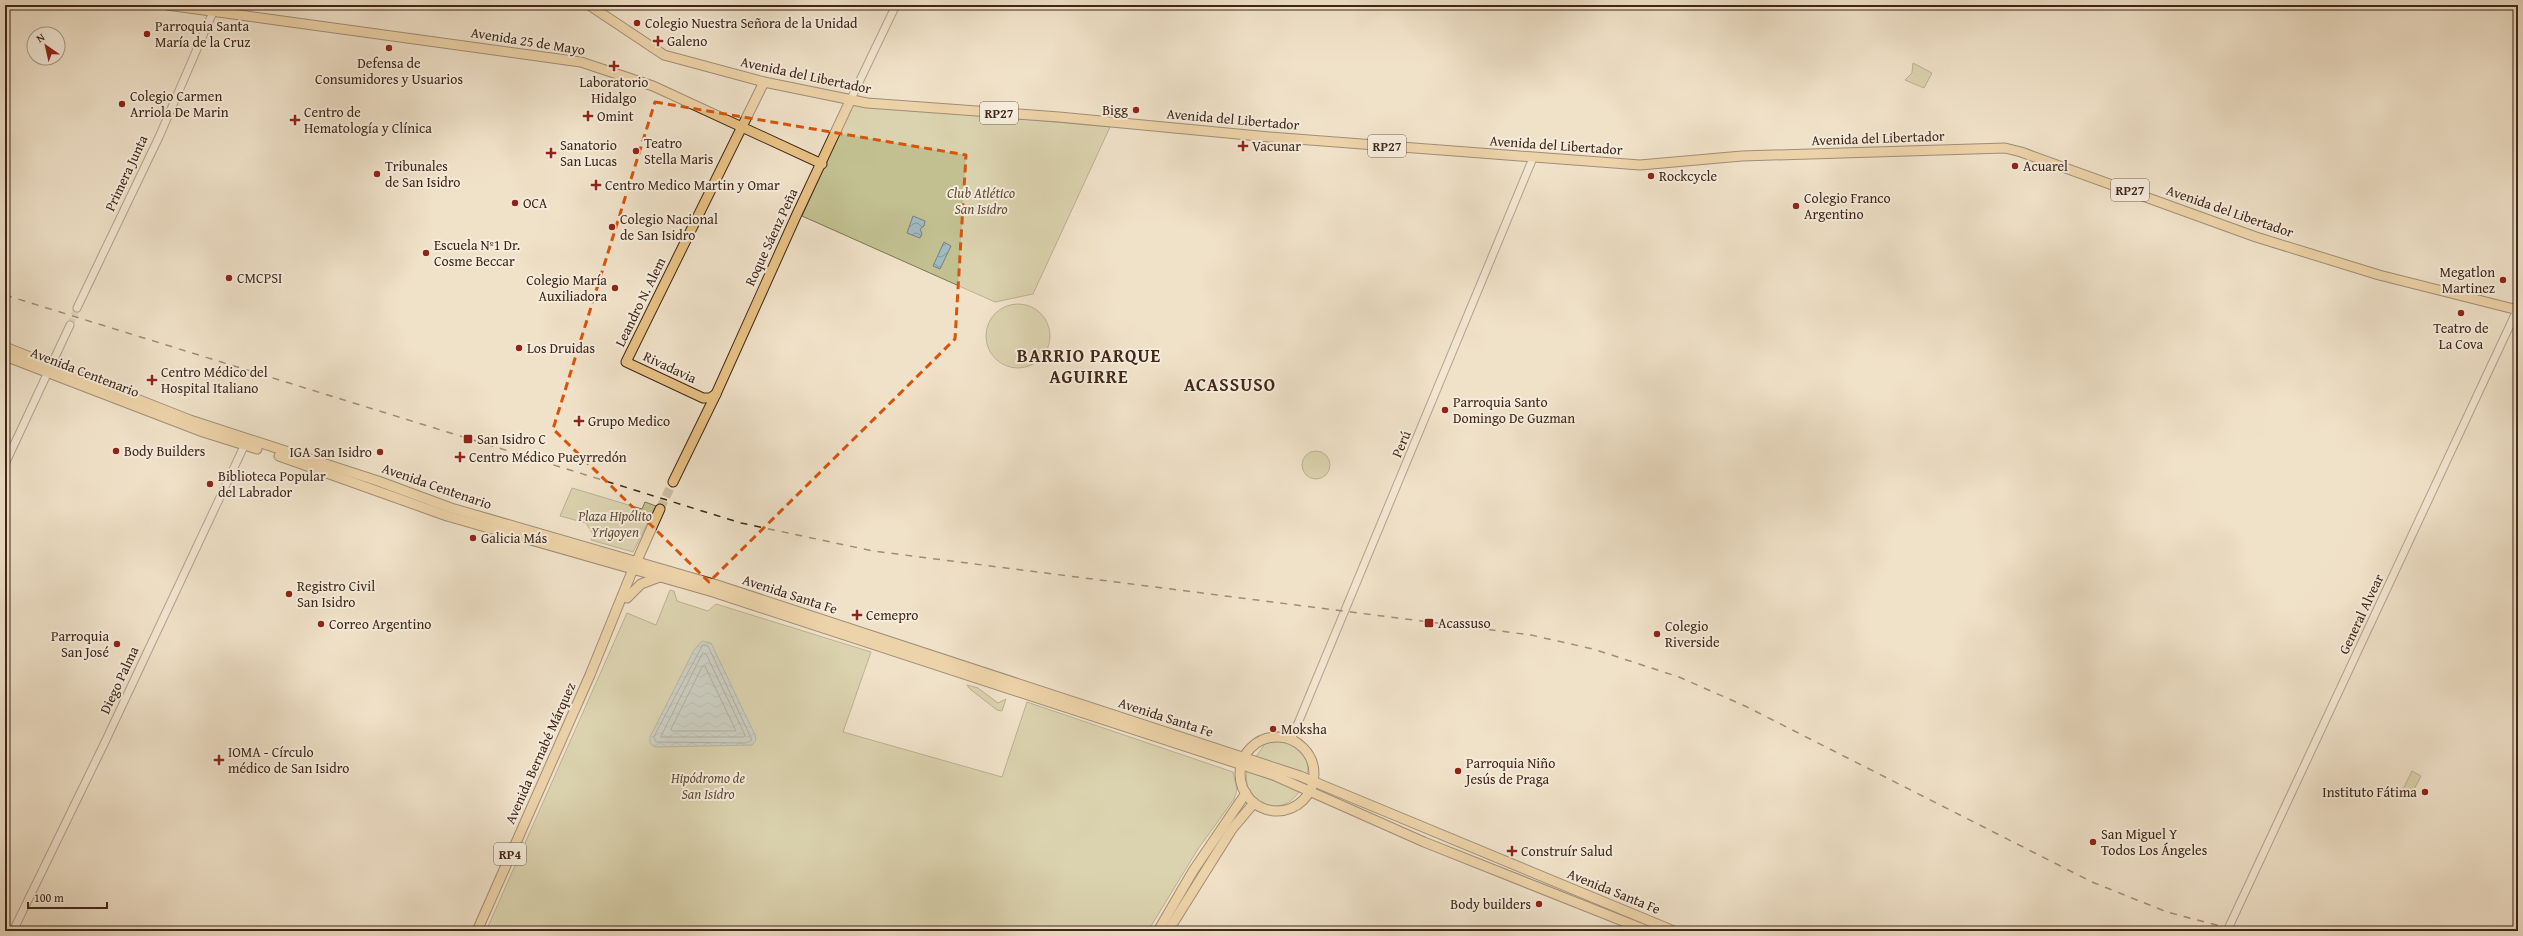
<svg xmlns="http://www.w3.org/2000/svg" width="2523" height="936" viewBox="0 0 2523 936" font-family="'Gentium Book Plus',serif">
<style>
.green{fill:#c2c091;stroke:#807354}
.water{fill:url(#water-waves);stroke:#797f7d}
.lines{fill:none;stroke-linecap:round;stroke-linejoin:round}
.shore{stroke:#70706c;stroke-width:1}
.minor-tunnel{stroke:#cdbca5;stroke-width:7;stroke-dasharray:7 3.5;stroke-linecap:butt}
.major-tunnel{stroke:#cdbca5;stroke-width:9;stroke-dasharray:9 4.5;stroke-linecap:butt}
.minor-casing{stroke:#6b5544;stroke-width:9}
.major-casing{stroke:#3f2617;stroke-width:11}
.minor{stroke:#f5ecdc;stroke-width:7}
.major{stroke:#e8c184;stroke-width:9}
.rail{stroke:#3f2617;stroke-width:1.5;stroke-dasharray:7 7;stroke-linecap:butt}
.marked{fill:none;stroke:#d7540d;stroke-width:3;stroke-dasharray:8 5;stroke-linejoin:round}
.poi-dot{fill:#8f2418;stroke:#f5ecdc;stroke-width:1.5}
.labels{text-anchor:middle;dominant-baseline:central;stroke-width:4;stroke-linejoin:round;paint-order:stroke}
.shield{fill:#f5ecdc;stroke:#766152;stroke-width:1}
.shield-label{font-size:13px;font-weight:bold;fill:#3f2617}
.poi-label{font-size:14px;fill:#3f2617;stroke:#f5ecdc;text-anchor:start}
.street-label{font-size:14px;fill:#3f2617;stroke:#f5ecdc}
.park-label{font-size:14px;font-style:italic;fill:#604c36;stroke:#f5ecdc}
.district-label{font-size:18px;font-weight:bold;letter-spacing:1px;fill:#3f2617;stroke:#f5ecdc}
</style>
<defs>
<pattern id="water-waves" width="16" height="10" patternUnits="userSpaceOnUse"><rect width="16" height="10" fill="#a0bac1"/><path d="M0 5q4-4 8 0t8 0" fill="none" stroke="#84979c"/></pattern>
</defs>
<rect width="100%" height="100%" fill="#f0e2c9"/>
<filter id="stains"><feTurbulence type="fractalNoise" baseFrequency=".005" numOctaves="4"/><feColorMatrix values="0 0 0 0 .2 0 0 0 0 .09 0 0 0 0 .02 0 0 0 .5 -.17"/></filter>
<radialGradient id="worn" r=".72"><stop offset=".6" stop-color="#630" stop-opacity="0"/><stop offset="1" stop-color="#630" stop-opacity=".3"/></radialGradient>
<g class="green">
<path d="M 1913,63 L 1932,73 L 1924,88 L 1905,80 L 1912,73 Z"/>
<path d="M 853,104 L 1110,127 L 1033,294 L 995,302 L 802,216 Z"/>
<circle cx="1018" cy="336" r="32"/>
<circle cx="1316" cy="465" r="14"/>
<path d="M 572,488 L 642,509 L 645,502 L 656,506 L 633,552 L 591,540 L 593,534 L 586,523 L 560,516 Z"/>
<path d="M 670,590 L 674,591 L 677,601 L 708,611 L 716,604 L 871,652 L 843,732 L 1002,777 L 1027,702 L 1233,772 L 1237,790 L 1234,799 L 1198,849 L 1148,931 L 486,931 L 627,613 L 656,625 Z"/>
<path d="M 967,685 L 978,688 L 998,703 L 1006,699 L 1002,711 L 997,710 L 970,689 Z"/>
<path d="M 1281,740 C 1300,742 1311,757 1307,776 L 1255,758 L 1265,744 Z"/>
<path d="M 1247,771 L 1300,790 C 1283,820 1241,805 1247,771 Z"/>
<path d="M 2412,771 L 2421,776 L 2409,799 L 2400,795 Z"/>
</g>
<g class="water">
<path d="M 913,216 L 925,221 L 924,226 L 920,229 L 922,234 L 920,238 L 907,233 Z"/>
<path d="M 944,242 L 951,246 L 940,269 L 933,266 Z"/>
<path d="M 702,641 L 711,643 L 755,735 L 756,740 L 752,745 L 655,747 L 650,743 L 650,737 L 694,650 Z"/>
</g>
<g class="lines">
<g class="shore">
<path d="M 703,645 L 708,646 L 752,740 L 746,743 L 656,742 L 654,737 Z"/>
<path d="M 703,653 L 706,654 L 745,735 L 744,737 L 661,737 Z"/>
<path d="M 705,666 L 736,731 L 672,731 L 671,729 L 702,667 Z"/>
</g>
<path class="minor-tunnel" d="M 70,325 L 77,308"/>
<path class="major-tunnel" d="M 660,509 L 673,482"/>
<defs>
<g id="minor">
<path d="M 850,101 L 896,5"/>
<path d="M 77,308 L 159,137 L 213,12"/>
<path d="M 5,464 L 70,325"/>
<path d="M 1291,740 L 1533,158"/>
<path d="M 13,931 L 105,742 L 246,442"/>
<path d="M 2227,931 L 2518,308"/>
</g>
<g id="major">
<path d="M 167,5 L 581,62 L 653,86 L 822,164"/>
<path d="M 589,5 L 664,55 L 764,82 L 867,103 L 1059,117 L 1269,137 L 1640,165 L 1742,156 L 2005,148 L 2021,152 L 2256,237 L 2379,275 L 2518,310"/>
<path d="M 5,347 L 190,420 L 378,481 L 451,508 L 717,585 L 1300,776 L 1674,931"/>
<path d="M 5,356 L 203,432 L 257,449"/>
<path d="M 716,394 L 710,398 L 703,398 L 626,362 L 764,82"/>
<path d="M 279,456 L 447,516 L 713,592 L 1273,775 L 1424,842 L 1648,931"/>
<path d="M 673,482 L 716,394 L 797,214 L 850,101"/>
<path d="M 627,598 L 641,584 L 662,576"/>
<circle cx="1277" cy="774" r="37"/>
<path d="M 477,931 L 590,675 L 631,574 L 660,509"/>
<path d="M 1158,931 L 1193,871 L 1246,793"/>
<path d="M 1168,931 L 1232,829 L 1254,803"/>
</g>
</defs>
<use href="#minor" class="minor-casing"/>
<use href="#major" class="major-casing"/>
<use href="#minor" class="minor"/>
<use href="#major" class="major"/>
<path class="rail" d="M 5,295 L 741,523 L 873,551 L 1531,635 L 1593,649 L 1679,677 L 1745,706 L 2092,882 L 2167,912 L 2239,931"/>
</g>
<path d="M0 0H2523V936H0ZM 655,102 L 966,155 L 955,339 L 709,582 L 553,429 Z" fill="#f0e2c9" fill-opacity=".55" fill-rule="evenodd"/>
<path class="marked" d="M 655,102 L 966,155 L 955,339 L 709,582 L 553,429 Z"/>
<g class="poi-dot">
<circle cx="637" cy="23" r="4"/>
<circle cx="147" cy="34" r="4"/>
<path d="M656 35h4v4h4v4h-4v4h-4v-4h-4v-4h4z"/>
<circle cx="389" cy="48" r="4"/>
<path d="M612 60h4v4h4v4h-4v4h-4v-4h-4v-4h4z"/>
<circle cx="122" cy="104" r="4"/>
<circle cx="1136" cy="110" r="4"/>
<path d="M586 110h4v4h4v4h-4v4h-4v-4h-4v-4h4z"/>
<path d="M293 114h4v4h4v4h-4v4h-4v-4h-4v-4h4z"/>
<path d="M1241 140h4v4h4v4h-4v4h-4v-4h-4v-4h4z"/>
<circle cx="636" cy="151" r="4"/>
<path d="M549 147h4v4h4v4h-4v4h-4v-4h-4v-4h4z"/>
<circle cx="2015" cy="166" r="4"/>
<circle cx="377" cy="174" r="4"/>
<circle cx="1651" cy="176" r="4"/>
<path d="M594 179h4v4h4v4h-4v4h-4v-4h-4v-4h4z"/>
<circle cx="515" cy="203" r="4"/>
<circle cx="1796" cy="206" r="4"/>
<circle cx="612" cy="227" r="4"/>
<circle cx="426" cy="253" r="4"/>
<circle cx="229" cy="278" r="4"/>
<circle cx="2503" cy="280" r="4"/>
<circle cx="615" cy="288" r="4"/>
<circle cx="2461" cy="313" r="4"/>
<circle cx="519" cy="348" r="4"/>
<path d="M150 374h4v4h4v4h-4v4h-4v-4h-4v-4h4z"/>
<circle cx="1445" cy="410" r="4"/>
<path d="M577 415h4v4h4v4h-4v4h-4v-4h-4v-4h4z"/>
<rect x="463" y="434" width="10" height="10" rx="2"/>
<circle cx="116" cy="451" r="4"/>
<circle cx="380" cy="452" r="4"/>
<path d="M458 451h4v4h4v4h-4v4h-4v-4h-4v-4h4z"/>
<circle cx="210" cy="484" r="4"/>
<circle cx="473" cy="538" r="4"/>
<circle cx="289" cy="594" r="4"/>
<path d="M855 609h4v4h4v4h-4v4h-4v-4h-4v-4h4z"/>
<rect x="1424" y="618" width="10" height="10" rx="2"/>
<circle cx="321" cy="624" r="4"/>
<circle cx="1657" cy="634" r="4"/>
<circle cx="117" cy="644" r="4"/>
<circle cx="1273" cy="729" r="4"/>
<path d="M217 754h4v4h4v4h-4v4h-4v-4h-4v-4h4z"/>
<circle cx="1458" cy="771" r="4"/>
<circle cx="2425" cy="792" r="4"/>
<circle cx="2093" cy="842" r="4"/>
<path d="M1510 845h4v4h4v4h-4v4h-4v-4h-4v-4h4z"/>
<circle cx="1539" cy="904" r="4"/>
</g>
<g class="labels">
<g class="shield">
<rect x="980" y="102" width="38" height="22" rx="3"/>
<rect x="1368" y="135" width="38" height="22" rx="3"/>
<rect x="2111" y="179" width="38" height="22" rx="3"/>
<rect x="494" y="843" width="32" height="22" rx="3"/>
</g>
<g class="shield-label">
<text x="999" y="113">RP27</text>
<text x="1387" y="146">RP27</text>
<text x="2130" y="190">RP27</text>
<text x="510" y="854">RP4</text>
</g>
<g class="poi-label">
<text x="645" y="23">Colegio Nuestra Señora de la Unidad</text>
<text x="155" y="26">Parroquia Santa<tspan x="155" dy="16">María de la Cruz</tspan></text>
<text x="667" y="41">Galeno</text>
<text x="389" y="63" text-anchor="middle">Defensa de<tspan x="389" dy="16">Consumidores y Usuarios</tspan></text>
<text x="614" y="82" text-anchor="middle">Laboratorio<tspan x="614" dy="16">Hidalgo</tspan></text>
<text x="130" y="96">Colegio Carmen<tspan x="130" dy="16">Arriola De Marin</tspan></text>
<text x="1128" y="110" text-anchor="end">Bigg</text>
<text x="304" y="112">Centro de<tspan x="304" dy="16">Hematología y Clínica</tspan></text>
<text x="597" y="116">Omint</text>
<text x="644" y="143">Teatro<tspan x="644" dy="16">Stella Maris</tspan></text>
<text x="560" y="145">Sanatorio<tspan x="560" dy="16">San Lucas</tspan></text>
<text x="1252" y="146">Vacunar</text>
<text x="385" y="166">Tribunales<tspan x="385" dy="16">de San Isidro</tspan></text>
<text x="2023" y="166">Acuarel</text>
<text x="1659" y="176">Rockcycle</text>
<text x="605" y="185">Centro Medico Martin y Omar</text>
<text x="1804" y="198">Colegio Franco<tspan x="1804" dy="16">Argentino</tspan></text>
<text x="523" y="203">OCA</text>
<text x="620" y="219">Colegio Nacional<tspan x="620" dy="16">de San Isidro</tspan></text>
<text x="434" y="245">Escuela Nº1 Dr.<tspan x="434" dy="16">Cosme Beccar</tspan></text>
<text x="2495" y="272" text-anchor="end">Megatlon<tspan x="2495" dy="16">Martinez</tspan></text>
<text x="237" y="278">CMCPSI</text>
<text x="607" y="280" text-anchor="end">Colegio María<tspan x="607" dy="16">Auxiliadora</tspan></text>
<text x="2461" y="328" text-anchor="middle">Teatro de<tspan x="2461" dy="16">La Cova</tspan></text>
<text x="527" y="348">Los Druidas</text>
<text x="161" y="372">Centro Médico del<tspan x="161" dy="16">Hospital Italiano</tspan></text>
<text x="1453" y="402">Parroquia Santo<tspan x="1453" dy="16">Domingo De Guzman</tspan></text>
<text x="588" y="421">Grupo Medico</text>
<text x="477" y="439">San Isidro C</text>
<text x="124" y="451">Body Builders</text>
<text x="372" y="452" text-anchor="end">IGA San Isidro</text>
<text x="469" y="457">Centro Médico Pueyrredón</text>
<text x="218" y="476">Biblioteca Popular<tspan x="218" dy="16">del Labrador</tspan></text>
<text x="481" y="538">Galicia Más</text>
<text x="297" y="586">Registro Civil<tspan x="297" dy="16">San Isidro</tspan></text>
<text x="866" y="615">Cemepro</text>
<text x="1438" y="623">Acassuso</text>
<text x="329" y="624">Correo Argentino</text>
<text x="1665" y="626">Colegio<tspan x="1665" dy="16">Riverside</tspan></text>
<text x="109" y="636" text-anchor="end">Parroquia<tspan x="109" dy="16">San José</tspan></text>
<text x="1281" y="729">Moksha</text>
<text x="228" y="752">IOMA - Círculo<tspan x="228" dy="16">médico de San Isidro</tspan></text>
<text x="1466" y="763">Parroquia Niño<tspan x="1466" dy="16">Jesús de Praga</tspan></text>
<text x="2417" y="792" text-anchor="end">Instituto Fátima</text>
<text x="2101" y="834">San Miguel Y<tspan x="2101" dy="16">Todos Los Ángeles</tspan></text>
<text x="1521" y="851">Construír Salud</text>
<text x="1531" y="904" text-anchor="end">Body builders</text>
</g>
<g class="street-label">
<text transform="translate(528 41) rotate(9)">Avenida 25 de Mayo</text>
<text transform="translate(806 75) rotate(12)">Avenida del Libertador</text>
<text transform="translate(1233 119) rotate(5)">Avenida del Libertador</text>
<text transform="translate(1878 138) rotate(-2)">Avenida del Libertador</text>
<text transform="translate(1556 145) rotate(4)">Avenida del Libertador</text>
<text transform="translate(126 173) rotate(-65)">Primera Junta</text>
<text transform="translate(2230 211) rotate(19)">Avenida del Libertador</text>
<text transform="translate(771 237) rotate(-65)">Roque Sáenz Peña</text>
<text transform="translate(640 302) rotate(-64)">Leandro N. Alem</text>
<text transform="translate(670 367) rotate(25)">Rivadavia</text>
<text transform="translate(85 372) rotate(21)">Avenida Centenario</text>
<text transform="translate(1401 444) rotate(-67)">Perú</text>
<text transform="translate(437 486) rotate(19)">Avenida Centenario</text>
<text transform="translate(790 594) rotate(18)">Avenida Santa Fe</text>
<text transform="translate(2361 614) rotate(-65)">General Alvear</text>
<text transform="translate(119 680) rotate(-65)">Diego Palma</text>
<text transform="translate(1166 717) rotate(18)">Avenida Santa Fe</text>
<text transform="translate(540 753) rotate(-66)">Avenida Bernabé Márquez</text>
<text transform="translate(1614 891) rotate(22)">Avenida Santa Fe</text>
</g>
<g class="park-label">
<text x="981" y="193">Club Atlético<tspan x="981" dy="16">San Isidro</tspan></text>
<text x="615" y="516">Plaza Hipólito<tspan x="615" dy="16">Yrigoyen</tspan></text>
<text x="708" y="778">Hipódromo de<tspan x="708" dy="16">San Isidro</tspan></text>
</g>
<g class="district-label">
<text x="1089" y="355">BARRIO PARQUE<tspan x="1089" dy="21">AGUIRRE</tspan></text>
<text x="1230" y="384">ACASSUSO</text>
</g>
</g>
<rect width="2523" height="936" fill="none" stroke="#f0e2c9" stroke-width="20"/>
<rect x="6" y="6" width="2511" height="924" fill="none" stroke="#3f2617" stroke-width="2"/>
<rect x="10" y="10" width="2503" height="916" fill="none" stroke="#3f2617"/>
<g transform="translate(46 46) rotate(326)"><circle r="19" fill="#f5ecdc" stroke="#ac9d8d"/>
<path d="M0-3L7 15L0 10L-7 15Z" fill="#8f2418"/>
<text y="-6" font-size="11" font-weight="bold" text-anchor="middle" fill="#3f2617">N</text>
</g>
<path d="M28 902v6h79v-6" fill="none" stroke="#3f2617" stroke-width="2"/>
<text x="34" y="902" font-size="12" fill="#3f2617" stroke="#f5ecdc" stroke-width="3" paint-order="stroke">100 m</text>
<rect width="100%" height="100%" filter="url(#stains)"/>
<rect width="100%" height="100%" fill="url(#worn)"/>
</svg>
